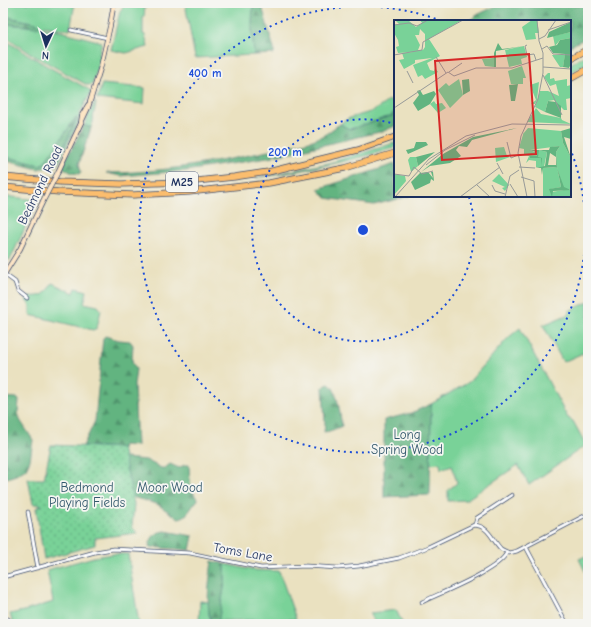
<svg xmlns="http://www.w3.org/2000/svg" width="591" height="627" viewBox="0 0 591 627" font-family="'Comic Neue',sans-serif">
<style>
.grass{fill:#79d298;stroke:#4a807b}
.forest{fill:url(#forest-firs);stroke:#3e726f}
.park{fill:url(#park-dots);stroke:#4a807b}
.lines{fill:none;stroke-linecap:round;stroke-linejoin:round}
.street-casing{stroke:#3a4a6d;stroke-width:4.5}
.secondary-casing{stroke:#3a4a6d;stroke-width:5.5}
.highway-casing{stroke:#3a4a6d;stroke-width:7}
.street{stroke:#fff;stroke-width:3}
.secondary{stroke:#fde5c5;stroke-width:4}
.highway{stroke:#fbbd6e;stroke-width:5.5}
.secondary-bridge-casing{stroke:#3a4a6d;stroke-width:5.5;stroke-linecap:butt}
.secondary-bridge{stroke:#fde5c5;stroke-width:4}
.ring{fill:none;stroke:#1d4ed8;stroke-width:2;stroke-dasharray:2 4}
.labels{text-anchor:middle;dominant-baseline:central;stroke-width:3.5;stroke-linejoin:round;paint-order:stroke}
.shield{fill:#f6f6f2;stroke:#5d6b8a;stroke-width:1}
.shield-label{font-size:12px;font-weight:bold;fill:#1b2f5e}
.street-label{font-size:13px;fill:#1b2f5e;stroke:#f6f6f2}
.park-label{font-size:13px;fill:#32586c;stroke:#f6f6f2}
.inset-road{fill:none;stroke:#979a99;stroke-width:1}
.view{fill:#d62828;fill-opacity:0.15;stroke:#d62828;stroke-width:2}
.inset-edge{fill:none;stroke:#1b2f5e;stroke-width:2}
.centre{fill:#1d4ed8;stroke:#f6f6f2;stroke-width:2}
.ring-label{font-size:12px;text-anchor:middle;font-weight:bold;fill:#1d4ed8;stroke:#f6f6f2;stroke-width:3.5;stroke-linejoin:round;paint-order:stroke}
</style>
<defs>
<pattern id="forest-firs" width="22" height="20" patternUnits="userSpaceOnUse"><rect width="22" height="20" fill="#62b480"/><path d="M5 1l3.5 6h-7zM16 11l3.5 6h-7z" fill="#50936c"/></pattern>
<pattern id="park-dots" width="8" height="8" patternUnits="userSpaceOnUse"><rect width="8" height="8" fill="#79d298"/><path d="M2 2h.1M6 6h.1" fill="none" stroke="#62ab7f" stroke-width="1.8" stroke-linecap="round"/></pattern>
</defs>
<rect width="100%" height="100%" fill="#f6f6f2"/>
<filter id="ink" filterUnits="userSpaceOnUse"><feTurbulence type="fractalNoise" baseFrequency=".025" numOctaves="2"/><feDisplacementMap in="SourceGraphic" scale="8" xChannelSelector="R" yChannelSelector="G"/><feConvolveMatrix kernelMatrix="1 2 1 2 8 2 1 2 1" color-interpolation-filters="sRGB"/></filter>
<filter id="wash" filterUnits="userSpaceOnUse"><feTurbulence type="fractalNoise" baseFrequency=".012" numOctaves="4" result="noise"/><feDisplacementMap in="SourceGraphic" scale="16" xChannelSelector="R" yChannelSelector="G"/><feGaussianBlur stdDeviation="0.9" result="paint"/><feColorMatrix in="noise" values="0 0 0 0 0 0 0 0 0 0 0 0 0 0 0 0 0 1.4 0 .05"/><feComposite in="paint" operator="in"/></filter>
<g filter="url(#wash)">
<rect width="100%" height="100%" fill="#eae1c0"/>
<g class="grass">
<path d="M 3,3 L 75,3 L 70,30 L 43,26 L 42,27 L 43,28 L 60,31 L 102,42 L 99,55 L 102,56 L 92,85 L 87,85 L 33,55 L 3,35 L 3,23 L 7,24 L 38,27 L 39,26 L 36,23 L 3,16 Z"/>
<path d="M 126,3 L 148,3 L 145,6 L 144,17 L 143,17 L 143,34 L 145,35 L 148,47 L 126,53 L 111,50 L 120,11 Z"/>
<path d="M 185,3 L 253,3 L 252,27 L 254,55 L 195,58 Z"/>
<path d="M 3,39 L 47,66 L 88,89 L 91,92 L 80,113 L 78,123 L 57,166 L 55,166 L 77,119 L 76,117 L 45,163 L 39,165 L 3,156 Z"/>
<path d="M 588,54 L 588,62 L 570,73 L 570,64 Z"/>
<path d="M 102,84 L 145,88 L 144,104 L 97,99 Z"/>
<path d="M 389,100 L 395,105 L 395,111 L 391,116 L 354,128 L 349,129 L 340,124 C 349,116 359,116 370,112 C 377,109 383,105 389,100 Z"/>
<path d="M 95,102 L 96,103 L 91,128 L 84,125 Z"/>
<path d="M 395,143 L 395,148 C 349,161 304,171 256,178 L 329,163 Z"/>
<path d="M 3,196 L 38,200 L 10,260 L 3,258 Z"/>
<path d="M 52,283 L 74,293 L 76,288 L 87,291 L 84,303 L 98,306 L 101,310 L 97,328 L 93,330 L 30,315 L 30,305 L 26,301 L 29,296 C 43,297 45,295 52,283 Z"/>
<path d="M 588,302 L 588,361 L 586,361 L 583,353 L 563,362 L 543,325 L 569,314 L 569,311 Z"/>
<path d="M 520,328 L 564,411 L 568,418 L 573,421 L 586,445 L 529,485 L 518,465 L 466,500 L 448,501 L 448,490 L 457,483 L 452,465 L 441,469 L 440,463 L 430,464 L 431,404 L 469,382 L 508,338 Z"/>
<path d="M 113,554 L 128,554 L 139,624 L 13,624 L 10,614 L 28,610 L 53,602 L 47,570 L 94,557 Z"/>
<path d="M 588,555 L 588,577 L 579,559 Z"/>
<path d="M 225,564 L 252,570 L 279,571 L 296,619 L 218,621 L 225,582 Z"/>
<path d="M 200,601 L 209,602 L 209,615 L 213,624 L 202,624 L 199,623 Z"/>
<path d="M 396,610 L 403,624 L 375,624 L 370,613 Z"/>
</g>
<g class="forest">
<path d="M 253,3 L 261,3 L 274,49 L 274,54 L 254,55 L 252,27 Z"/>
<path d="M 502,3 L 588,3 L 588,37 L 570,46 L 570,21 L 469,21 L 477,15 Z"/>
<path d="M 3,16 L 36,23 L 40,25 L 38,27 L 7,24 L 3,23 Z"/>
<path d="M 395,111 L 395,126 L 384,131 L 276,156 L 275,149 C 291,145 310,143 324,135 C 330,132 334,127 340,124 L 349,129 L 354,128 L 391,116 Z"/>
<path d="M 76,117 L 77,118 L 55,166 L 38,169 L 3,160 L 3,156 L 39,165 L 44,163 Z"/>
<path d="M 84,125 L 91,128 L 79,164 L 81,172 L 79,174 L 72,173 L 62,167 Z"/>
<path d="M 273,150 L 274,157 L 185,171 L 121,176 L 106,173 C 162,173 218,162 273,150 Z"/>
<path d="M 395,164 L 395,196 L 410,196 L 374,205 L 326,198 L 318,189 Z"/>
<path d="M 105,336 L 119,340 L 130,341 L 133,345 L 132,362 L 136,369 L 134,385 L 137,446 L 123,445 L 122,448 L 83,446 L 95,421 L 103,338 Z"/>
<path d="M 329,384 C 338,389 340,416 342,426 L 330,431 L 324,432 L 325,424 L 323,387 L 324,386 Z"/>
<path d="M 3,397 L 17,398 L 19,400 L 18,412 L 20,420 L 33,440 L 30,460 L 26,469 L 16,475 L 7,478 L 3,477 L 3,442 L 6,438 L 3,427 Z"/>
<path d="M 431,404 L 430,495 L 384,497 L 384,420 L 411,413 Z"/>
<path d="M 124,458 L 146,460 L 161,468 L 165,468 L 170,464 L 179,468 L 184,465 L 189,465 C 190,480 189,488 198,500 C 191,506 188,518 178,518 L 157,504 L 132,497 Z"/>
<path d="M 165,531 L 193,536 L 190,550 L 149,547 C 151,537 155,532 165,531 Z"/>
<path d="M 212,561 L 225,564 L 225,582 L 218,624 L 213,624 C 204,609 210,578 212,561 Z"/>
</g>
<path class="park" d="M 51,445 L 122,448 L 134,504 L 132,527 L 137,533 L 95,538 L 95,545 L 44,559 L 36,508 L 42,505 L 33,504 L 28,479 L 44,479 Z"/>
</g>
<g filter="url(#ink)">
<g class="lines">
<defs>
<g id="street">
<path d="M 71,30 L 108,38"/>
<path d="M 4,274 L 15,282 L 18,291 L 27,298"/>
<path d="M 28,512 L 38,568"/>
<path d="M 475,525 L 477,518 L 512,495"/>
<path d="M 526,547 L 567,624"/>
<path d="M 3,577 L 95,552 L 113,549 L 190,553 L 261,568 L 306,566 L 338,568 L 359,566 L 399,558 L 428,547 L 474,525 C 489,526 492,540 501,549 L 509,553 L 517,551 L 588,514"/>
<path d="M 422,602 C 440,593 500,570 507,552"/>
<path d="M 3,618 L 8,619 L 10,624"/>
</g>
<g id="secondary">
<path d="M 81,122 L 82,115 L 88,105"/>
<path d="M 58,172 L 88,108 L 101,66 L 110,26 L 114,3"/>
<path d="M 3,276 L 20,249 L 43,201"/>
</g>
<g id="highway">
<path d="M 570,59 L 588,49"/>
<path d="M 570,79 L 588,69"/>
<path d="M 3,177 L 61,182 L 121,184 L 187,182 L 234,177 L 268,172 L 358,150 L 395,137"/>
<path d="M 3,187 L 59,192 L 133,195 L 189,192 L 269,183 L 345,168 L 395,153"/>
</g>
</defs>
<use href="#street" class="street-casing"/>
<use href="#secondary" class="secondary-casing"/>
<use href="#highway" class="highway-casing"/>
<use href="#street" class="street"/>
<use href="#secondary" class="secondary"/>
<use href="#highway" class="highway"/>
<defs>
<path id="secondary-bridge" d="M 43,201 L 58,172"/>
</defs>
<use href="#secondary-bridge" class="secondary-bridge-casing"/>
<use href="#secondary-bridge" class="secondary-bridge"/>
</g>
</g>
<g class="ring">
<path d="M469 197A111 111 0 1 1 395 124"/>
<path d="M570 148A223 223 0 1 1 439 20"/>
</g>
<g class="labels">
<rect class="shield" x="166" y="172" width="32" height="20" rx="3"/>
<g class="shield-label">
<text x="182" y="182">M25</text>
</g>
<g class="street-label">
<text transform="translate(40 185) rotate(-64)">Bedmond Road</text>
<text transform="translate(243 552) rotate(10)">Toms Lane</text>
</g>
<g class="park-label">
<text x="407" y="434">Long<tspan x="407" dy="15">Spring Wood</tspan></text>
<text x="87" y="487">Bedmond<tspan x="87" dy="15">Playing Fields</tspan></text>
<text x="170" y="487">Moor Wood</text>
</g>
</g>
<g transform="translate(394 20)">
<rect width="177" height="177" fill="#eae1c0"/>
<path d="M 1,0 L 14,0 L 22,7 L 28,3 L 26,0 L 68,0 L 35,19 L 46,36 L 33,43 L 36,50 L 40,51 L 41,48 L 44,52 L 31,59 L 28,55 L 24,57 L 19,45 L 38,38 L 21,40 L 21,43 L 10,49 L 5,40 L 10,39 L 8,33 L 19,32 L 4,33 L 2,27 L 5,26 L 4,20 L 0,13 L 0,5 L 5,4 ZM 26,9 L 31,14 L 31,27 L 29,30 L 24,30 L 26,25 L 21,15 L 25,15 ZM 138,0 L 143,0 L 145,13 L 141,13 L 142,19 L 132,20 L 128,7 ZM 177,12 L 177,18 L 166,20 L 161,26 L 159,16 ZM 130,26 L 133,37 L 127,39 L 128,44 L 115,47 L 111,30 ZM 158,35 L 171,35 L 169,47 L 166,47 ZM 100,38 L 100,47 L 91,46 L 88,39 ZM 154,53 L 156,53 L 156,59 L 160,58 L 161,61 L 173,59 L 173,66 L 177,65 L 177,78 L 172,79 L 173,90 L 170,90 L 160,80 L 154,81 L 151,92 L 141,87 L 146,71 L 154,71 L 165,76 L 162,64 L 156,66 L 150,57 ZM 65,59 L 69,75 L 56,88 L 44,70 L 52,63 L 55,66 ZM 145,62 L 143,80 L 141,84 L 137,84 L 142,80 L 136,65 ZM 40,81 L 42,84 L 48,83 L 52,88 L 44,93 L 36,84 ZM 142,88 L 147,94 L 167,98 L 168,100 L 177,104 L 133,102 ZM 131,108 L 129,114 L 134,108 L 167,111 L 169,123 L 177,138 L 177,169 L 172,169 L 177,170 L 177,177 L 149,177 L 149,148 L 163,147 L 167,167 L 157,169 L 157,172 L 170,170 L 163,148 L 162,132 L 166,126 L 136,130 L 143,133 L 145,130 L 153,132 L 150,147 L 142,147 L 142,141 L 135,140 L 132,143 L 135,136 L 130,135 L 130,129 L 125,128 ZM 110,127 L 113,136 L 116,137 L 102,142 L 101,128 ZM 16,137 L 22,137 L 24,146 L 17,152 L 14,140 ZM 0,154 L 11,156 L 12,161 L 0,175 Z" fill="#79d298" fill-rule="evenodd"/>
<path d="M 177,2 L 177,12 L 153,18 L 155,12 ZM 177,18 L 177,44 L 175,48 L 169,47 L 171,34 L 159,33 L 155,27 L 163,25 L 166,20 ZM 104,23 L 108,29 L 130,26 L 102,31 L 102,47 L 100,47 L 100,33 ZM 75,59 L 76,71 L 69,75 L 68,60 ZM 124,64 L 121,81 L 117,81 L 115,65 ZM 26,70 L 29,75 L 40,71 L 42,74 L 36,84 L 24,91 L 19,83 L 25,75 L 23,71 ZM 154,81 L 162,82 L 167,86 L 167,98 L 151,92 ZM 123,108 L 78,120 L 73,127 L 65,126 L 62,130 L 67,136 L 56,143 L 36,146 L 27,152 L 49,134 L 79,117 ZM 177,108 L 177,119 L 170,117 L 177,138 L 169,123 L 167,111 ZM 22,122 L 32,122 L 34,125 L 14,134 L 12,130 L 20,128 ZM 166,126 L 162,132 L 163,148 L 170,167 L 177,170 L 159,171 L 158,177 L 155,169 L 167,167 L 163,147 L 149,148 L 148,155 L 147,148 L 141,148 L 151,146 L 153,132 L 145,130 L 144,137 L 148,138 L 147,146 L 147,138 L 136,138 L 136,136 L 143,136 L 143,132 L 135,130 L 155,130 L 156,127 ZM 156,133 L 162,137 L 162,145 L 154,145 ZM 41,132 L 24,146 L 22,137 ZM 34,152 L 39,158 L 37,152 L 39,152 L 40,161 L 37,159 L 36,163 L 21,170 L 17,162 L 26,153 Z" fill="#62b480" fill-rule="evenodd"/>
<path d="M 105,154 L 115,165 L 111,171 L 108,168 L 111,167 L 98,161 Z" fill="#79d298"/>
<path d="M 128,46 L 132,58 L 129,58 L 129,64 L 117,64 L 114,51 Z" fill="#79d298"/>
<path class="inset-road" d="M 0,5 L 15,3 L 23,6 L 34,0M 154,10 L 177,2M 145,19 L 151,16 L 162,0M 133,25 L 131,26 L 133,35 L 140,34 L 142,40M 148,29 L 153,26 L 159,34 L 177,35M 0,35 L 28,30 L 29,22 L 69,0M 42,37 L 52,53M 149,47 L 177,49M 13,51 L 19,63M 55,52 L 68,43M 149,55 L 168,95M 0,88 L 54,52 L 60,56 L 82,48 L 118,48 L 149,38M 113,122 L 117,138 L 124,135M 103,143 L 109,154M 32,145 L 51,130 L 81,115M 125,147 L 141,148M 0,154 L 15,156 L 20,147 L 28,154 L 39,151M 127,157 L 140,161 L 141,177M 116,164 L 124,177M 83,165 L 96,177M 98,165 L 101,171 L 111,174M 1,177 L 35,139 L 72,116 L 118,104 L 177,105M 66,177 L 106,147M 111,177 L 116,156 L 125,150M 133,177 L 124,133 L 127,116 L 144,79 L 149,53 L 149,33 L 145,21 L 143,0"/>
<path class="view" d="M 135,34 L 142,134 L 48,140 L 41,41 Z"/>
<rect width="177" height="177" class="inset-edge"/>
</g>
<circle cx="363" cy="230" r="6" class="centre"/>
<g class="ring-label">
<text x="205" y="77">400 m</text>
<text x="285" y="156">200 m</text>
</g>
<rect width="591" height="627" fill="none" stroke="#f6f6f2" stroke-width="16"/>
<g transform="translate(46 46) rotate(184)" stroke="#f6f6f2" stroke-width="3" paint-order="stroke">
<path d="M0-3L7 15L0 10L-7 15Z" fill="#1b2f5e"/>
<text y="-6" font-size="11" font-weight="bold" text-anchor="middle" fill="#1b2f5e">N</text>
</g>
</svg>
